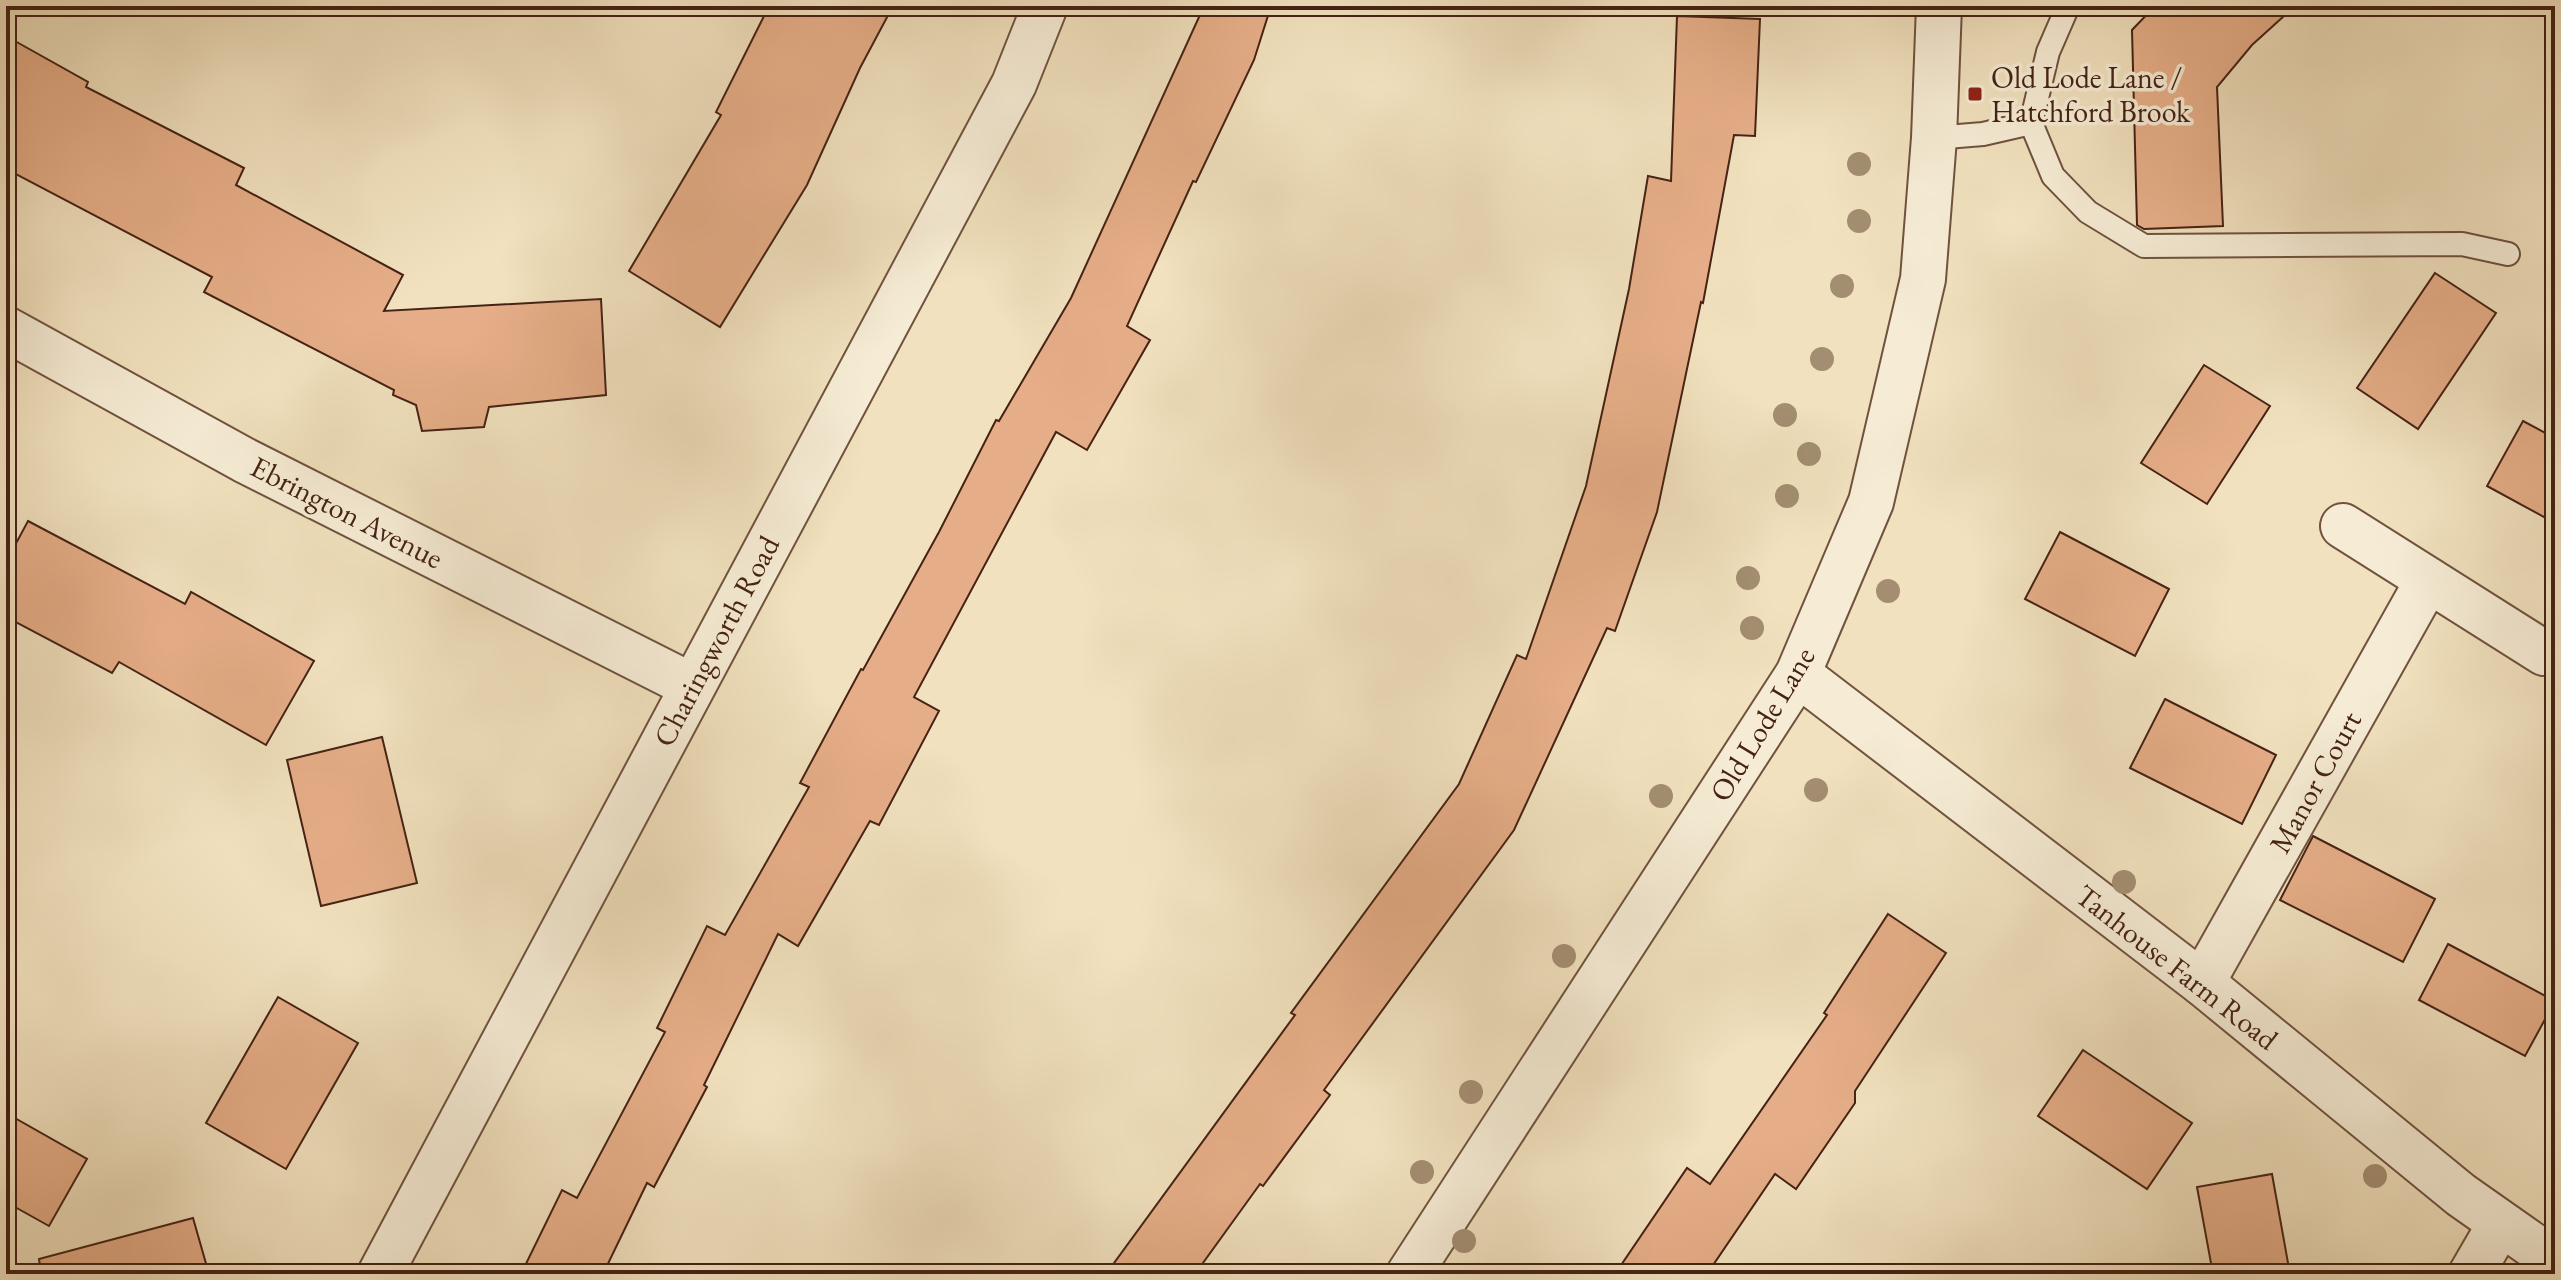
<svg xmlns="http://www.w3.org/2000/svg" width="2561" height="1280" viewBox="0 0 2561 1280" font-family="'EB Garamond',serif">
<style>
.building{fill:#e6ae88;stroke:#452214;stroke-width:2}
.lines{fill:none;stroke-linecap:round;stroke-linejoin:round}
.service-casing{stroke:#70523e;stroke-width:26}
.minor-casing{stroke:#70523e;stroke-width:48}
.tertiary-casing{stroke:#70523e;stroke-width:48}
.service{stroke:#f6ecd5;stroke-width:22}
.minor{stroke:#f6ecd5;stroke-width:44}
.tertiary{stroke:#f6ecd5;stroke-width:44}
.tree{fill:#a38e71}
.poi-dot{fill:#8f2418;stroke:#f6ecd5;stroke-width:3}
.labels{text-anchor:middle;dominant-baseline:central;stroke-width:7;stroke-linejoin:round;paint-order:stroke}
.poi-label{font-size:30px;fill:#452214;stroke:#f6ecd5;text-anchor:start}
.street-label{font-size:30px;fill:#452214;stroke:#f6ecd5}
</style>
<rect width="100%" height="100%" fill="#f1e1be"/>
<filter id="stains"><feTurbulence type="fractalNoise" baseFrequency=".0025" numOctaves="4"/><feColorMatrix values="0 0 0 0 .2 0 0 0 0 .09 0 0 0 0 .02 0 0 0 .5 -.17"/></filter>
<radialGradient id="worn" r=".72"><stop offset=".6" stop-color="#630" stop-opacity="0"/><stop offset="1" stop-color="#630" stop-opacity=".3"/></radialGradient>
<g class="building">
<path d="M 769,6 L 893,6 L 860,68 L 807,185 L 720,327 L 629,271 L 721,115 L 716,112 Z"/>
<path d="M 1204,6 L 1271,6 L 1254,60 L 1196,182 L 1193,181 L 1127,326 L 1150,340 L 1087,450 L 1056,432 L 914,697 L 939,711 L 879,825 L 870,821 L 798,946 L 778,934 L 704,1085 L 707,1087 L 654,1187 L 647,1183 L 603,1274 L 521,1274 L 562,1190 L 577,1198 L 665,1032 L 657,1028 L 707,926 L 725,935 L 809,787 L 800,783 L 861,669 L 863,670 L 939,532 L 996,420 L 999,421 L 1071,298 Z"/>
<path d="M 2155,6 L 2295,6 L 2252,45 L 2217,87 L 2223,226 L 2144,229 L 2137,225 L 2132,30 Z"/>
<path d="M 1677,16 L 1760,19 L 1755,136 L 1734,135 L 1703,303 L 1701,302 L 1657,512 L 1615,631 L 1607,628 L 1514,830 L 1324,1090 L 1330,1095 L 1263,1186 L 1260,1184 L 1195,1274 L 1106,1274 L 1295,1015 L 1291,1013 L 1459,784 L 1517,655 L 1526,659 L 1586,486 L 1629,289 L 1648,176 L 1671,181 Z"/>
<path d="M 6,36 L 88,82 L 86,87 L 244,168 L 236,185 L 403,275 L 384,311 L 601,299 L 606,395 L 489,407 L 484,427 L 422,431 L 416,405 L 393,395 L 394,390 L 204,292 L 212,277 L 6,169 Z"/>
<path d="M 2435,273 L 2496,313 L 2418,429 L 2357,388 Z"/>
<path d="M 2204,365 L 2270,406 L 2207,504 L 2141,463 Z"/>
<path d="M 2523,421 L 2555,438 L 2555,523 L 2487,486 Z"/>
<path d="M 28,521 L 185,604 L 191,592 L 314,661 L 266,745 L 119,662 L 112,673 L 6,617 L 6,562 Z"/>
<path d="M 2060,532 L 2169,589 L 2135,656 L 2025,599 Z"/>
<path d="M 2165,699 L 2276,755 L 2242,824 L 2130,768 Z"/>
<path d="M 382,737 L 417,883 L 321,906 L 287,760 Z"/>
<path d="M 2313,836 L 2435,899 L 2403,962 L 2280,900 Z"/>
<path d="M 1888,914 L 1946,953 L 1855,1091 L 1855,1103 L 1796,1189 L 1775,1174 L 1707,1274 L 1615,1274 L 1687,1168 L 1710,1184 L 1827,1015 L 1824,1013 Z"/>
<path d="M 2448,944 L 2555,1001 L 2525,1056 L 2419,1000 Z"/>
<path d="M 278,997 L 358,1043 L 286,1169 L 206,1123 Z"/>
<path d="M 2083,1050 L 2192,1123 L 2147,1189 L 2038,1116 Z"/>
<path d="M 6,1113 L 87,1159 L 49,1226 L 6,1202 Z"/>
<path d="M 2272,1174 L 2290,1274 L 2213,1274 L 2197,1187 Z"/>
<path d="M 193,1218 L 209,1274 L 41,1274 L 39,1259 Z"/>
</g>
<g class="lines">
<defs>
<g id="service">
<path d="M 2031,123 L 2053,176 L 2088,212 L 2144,246 L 2462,244 L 2508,254"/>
<path d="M 1934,138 L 1983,134 L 2031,123 L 2048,52 L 2068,6"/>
</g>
<g id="minor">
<path d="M 6,329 L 244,460 L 692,686"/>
<path d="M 2343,526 L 2544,653"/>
<path d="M 1798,674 L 2202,983 L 2461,1195 L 2555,1261"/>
<path d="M 2202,983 L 2428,580"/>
<path d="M 380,1274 L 1014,84 L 1045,6"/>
<path d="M 2471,1274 L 2500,1224"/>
</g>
<path id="tertiary" d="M 1409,1274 L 1798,674 L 1871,502 L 1923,279 L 1934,138 L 1939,6"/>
</defs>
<use href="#service" class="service-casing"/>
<use href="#minor" class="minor-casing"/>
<use href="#tertiary" class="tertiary-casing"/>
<use href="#service" class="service"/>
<use href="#minor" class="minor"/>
<use href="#tertiary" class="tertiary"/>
</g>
<g class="tree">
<circle cx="1859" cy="164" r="12"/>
<circle cx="1859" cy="221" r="12"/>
<circle cx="1842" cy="286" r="12"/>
<circle cx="1822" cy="359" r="12"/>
<circle cx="1785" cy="415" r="12"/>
<circle cx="1809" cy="454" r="12"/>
<circle cx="1787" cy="496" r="12"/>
<circle cx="1748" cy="578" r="12"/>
<circle cx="1888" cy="591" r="12"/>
<circle cx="1752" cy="628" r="12"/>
<circle cx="1816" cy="790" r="12"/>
<circle cx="1661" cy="796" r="12"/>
<circle cx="2124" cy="882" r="12"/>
<circle cx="1564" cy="956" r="12"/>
<circle cx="1471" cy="1092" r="12"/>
<circle cx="1422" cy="1172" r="12"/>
<circle cx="2375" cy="1176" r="12"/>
<circle cx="1464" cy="1241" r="12"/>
</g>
<rect class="poi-dot" x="1967" y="86" width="16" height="16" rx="4"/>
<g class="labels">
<g class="poi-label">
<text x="1991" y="77">Old Lode Lane /<tspan x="1991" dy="34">Hatchford Brook</tspan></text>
</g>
<g class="street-label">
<text transform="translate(347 512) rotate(27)">Ebrington Avenue</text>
<text transform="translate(716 641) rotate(-62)">Charingworth Road</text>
<text transform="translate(1762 724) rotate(-59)">Old Lode Lane</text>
<text transform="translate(2315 782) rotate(-61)">Manor Court</text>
<text transform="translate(2177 967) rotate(38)">Tanhouse Farm Road</text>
</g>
</g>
<rect width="2561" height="1280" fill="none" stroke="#f1e1be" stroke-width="32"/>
<rect x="8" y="8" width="2545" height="1264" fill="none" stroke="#452214" stroke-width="4"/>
<rect x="16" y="16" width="2529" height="1248" fill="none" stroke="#452214" stroke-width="2"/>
<rect width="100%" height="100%" filter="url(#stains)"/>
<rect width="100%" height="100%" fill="url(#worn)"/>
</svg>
